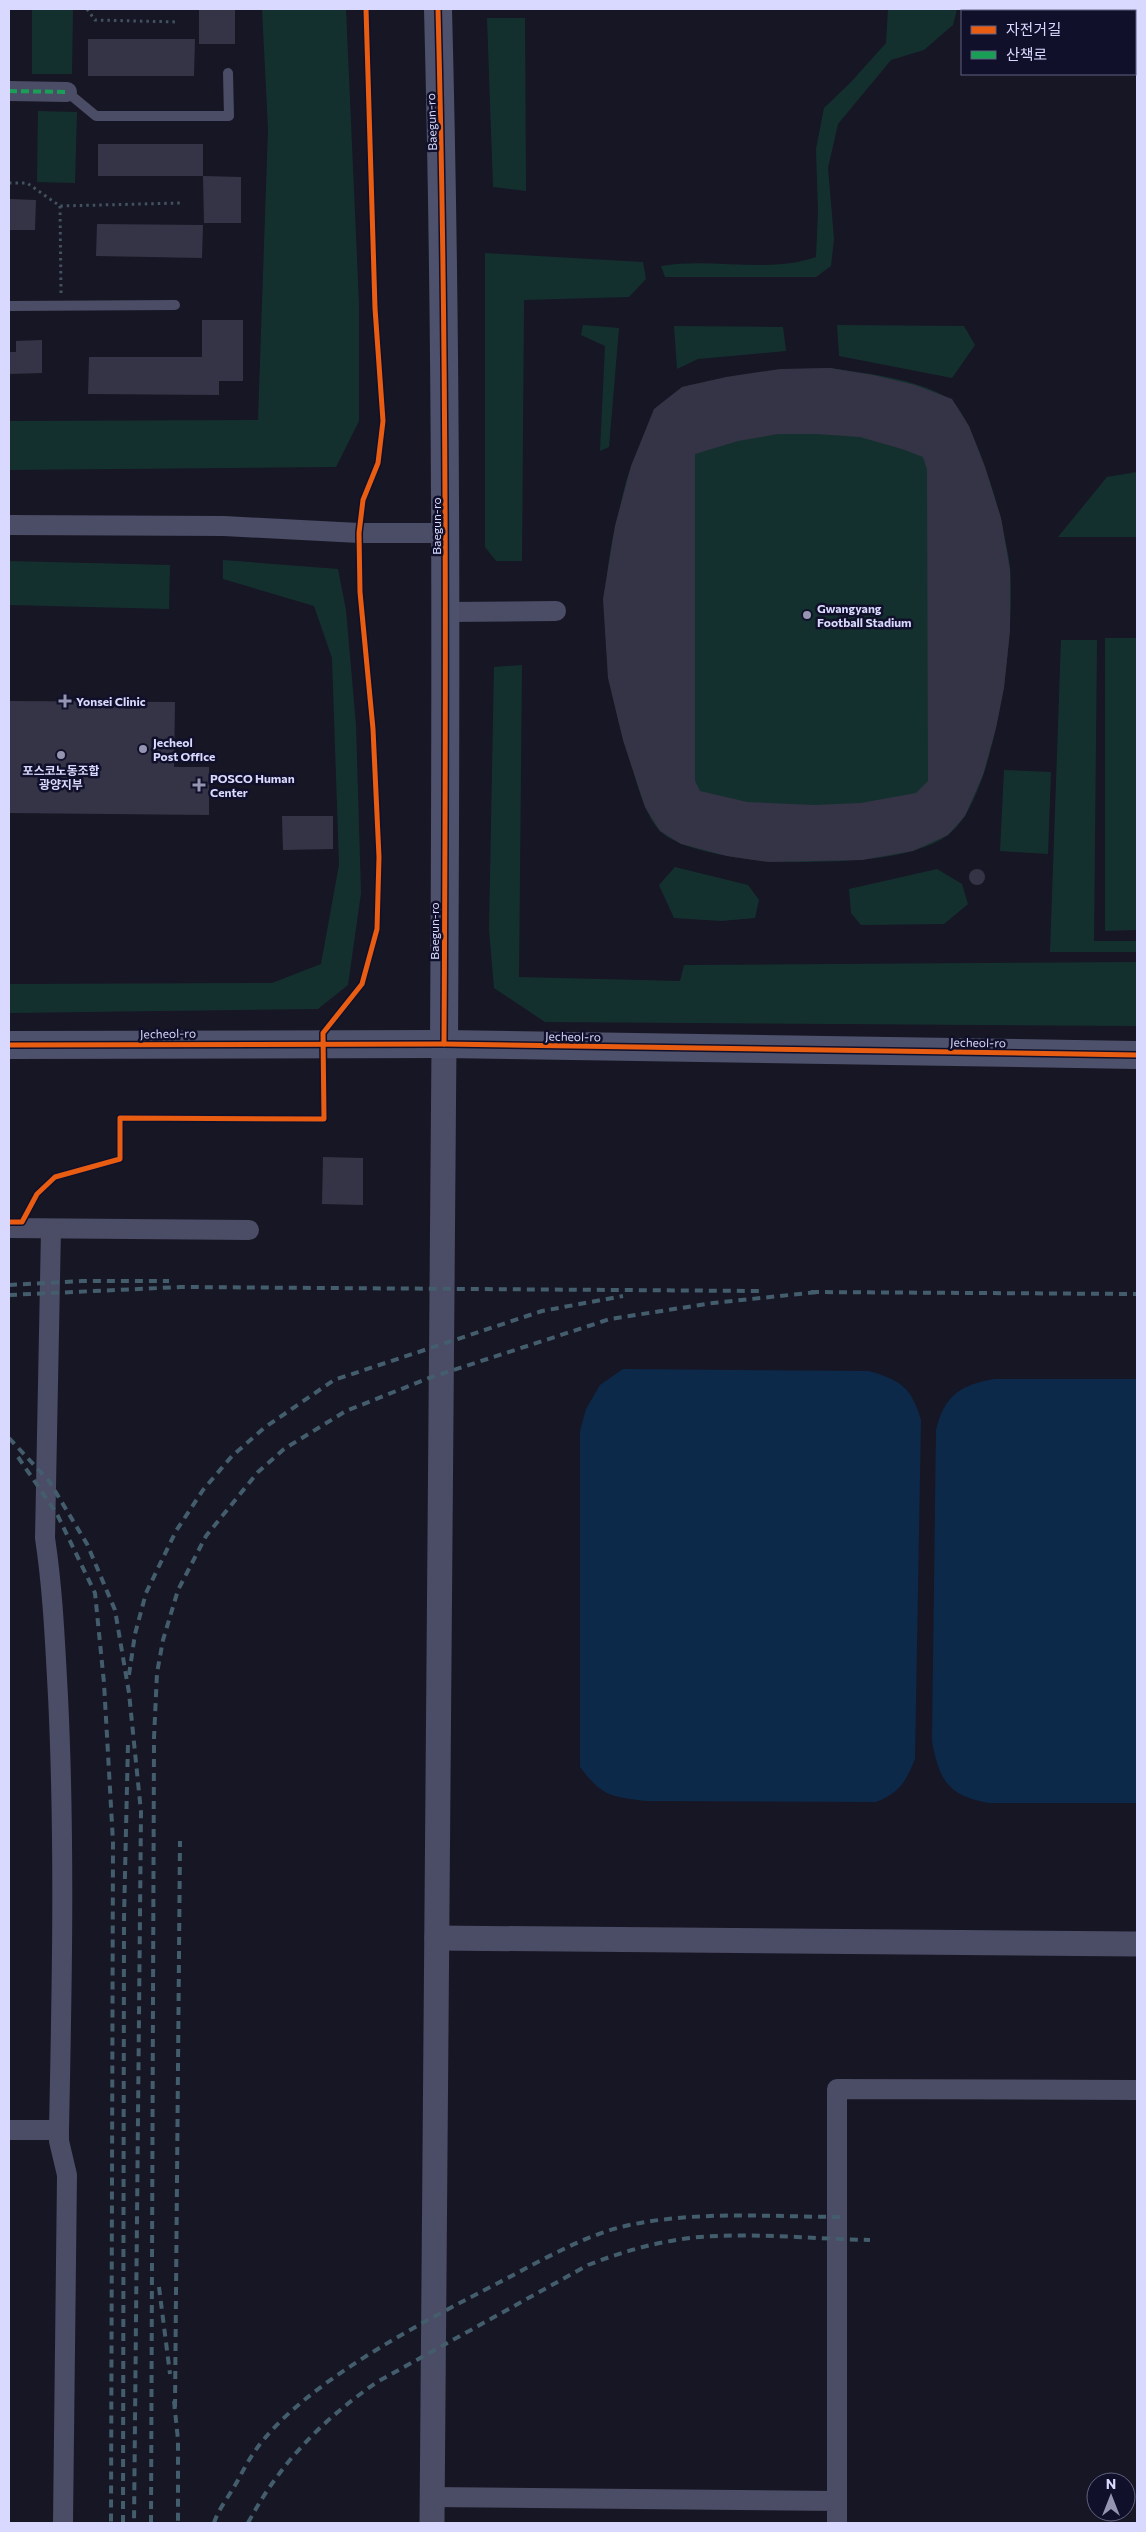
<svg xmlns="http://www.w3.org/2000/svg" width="1146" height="2532" viewBox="0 0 1146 2532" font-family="Commissioner,'Noto Sans KR',sans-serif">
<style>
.green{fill:#14302e}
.water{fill:#0c294a}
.building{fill:#353446;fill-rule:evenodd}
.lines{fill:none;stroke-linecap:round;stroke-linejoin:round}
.path{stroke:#435260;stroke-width:3;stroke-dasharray:2.5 4;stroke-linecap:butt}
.service{stroke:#4b4c65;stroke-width:10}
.minor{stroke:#4b4c65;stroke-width:20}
.tertiary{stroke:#4b4c65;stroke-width:25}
.secondary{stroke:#4e516b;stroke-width:28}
.rail{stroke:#435d6c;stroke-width:4;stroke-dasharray:8 6;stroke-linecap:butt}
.quiet{stroke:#1a9f57;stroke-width:4;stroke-dasharray:8 4;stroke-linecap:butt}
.cycleway-casing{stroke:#11102a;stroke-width:8}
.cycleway{stroke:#e95d12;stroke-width:5}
.poi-dot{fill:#9595b2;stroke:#11102a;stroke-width:2}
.labels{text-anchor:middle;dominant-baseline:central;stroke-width:5;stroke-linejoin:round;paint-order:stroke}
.street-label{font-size:12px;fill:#d9d9ff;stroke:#11102a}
.poi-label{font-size:12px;font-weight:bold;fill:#d9d9ff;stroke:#11102a;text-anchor:start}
</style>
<rect width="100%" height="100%" fill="#171624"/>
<g class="green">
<path d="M 32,9 L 73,9 L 72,74 L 32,74 Z"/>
<path d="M 262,9 L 346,9 L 359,304 L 359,421 L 336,467 L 9,470 L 9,421 L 258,420 L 268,129 Z"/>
<path d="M 888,9 L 957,9 L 953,25 L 924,50 L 891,60 L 838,124 L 828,168 L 834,239 L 831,266 L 816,277 L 665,277 L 661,266 C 712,257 768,274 816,257 L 818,212 L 816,149 L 824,108 L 851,82 L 886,43 Z"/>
<path d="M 487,18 L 525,18 L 526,191 L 493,187 Z"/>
<path d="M 38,111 L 77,112 L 75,183 L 37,182 Z"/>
<path d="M 485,253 L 643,262 L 646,279 L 629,297 L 524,300 L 522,561 L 496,561 L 485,547 Z"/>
<path d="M 583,325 L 619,328 L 609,447 L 600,451 L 605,346 L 581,335 Z"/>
<path d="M 837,325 L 964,326 L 975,345 L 952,378 L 839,356 Z"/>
<path d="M 674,326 L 783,327 L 786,351 L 698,359 L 677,369 Z"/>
<path d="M 830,368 C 869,374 914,378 948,398 C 970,410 998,502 1003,528 C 1005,541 1009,555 1010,568 C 1016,626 997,799 948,835 C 911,862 834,862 789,862 C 758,862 680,853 659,830 C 644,813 639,788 632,768 C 603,680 595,597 620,507 C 623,494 626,479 631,467 C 634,459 641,452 645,444 C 658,425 670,406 682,387 C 735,375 776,369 830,368 Z"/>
<path d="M 1137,472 L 1137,537 L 1058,537 L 1107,477 Z"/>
<path d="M 223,560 L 338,569 L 346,610 L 356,725 L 361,893 L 348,985 L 318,1009 L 9,1013 L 9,984 L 272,983 L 321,964 L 339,865 L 332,658 L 314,606 L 223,579 Z"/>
<path d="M 9,561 L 170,565 L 169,609 L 9,605 Z"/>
<path d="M 1105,638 L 1137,638 L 1137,930 L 1105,931 Z"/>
<path d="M 1061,640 L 1097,640 L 1094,941 L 1137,941 L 1137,952 L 1050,952 Z"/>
<path d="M 522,665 L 519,977 L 680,981 L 684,965 L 1137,962 L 1137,1026 L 545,1022 L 494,988 L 489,930 L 494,667 Z"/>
<path d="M 1004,770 L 1051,772 L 1048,854 L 1000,851 Z"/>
<path d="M 675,867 L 748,885 L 759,900 L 755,918 L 721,921 L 674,918 L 659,885 Z"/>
<path d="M 937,869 L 962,884 L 968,904 L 944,924 L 861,925 L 851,913 L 849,889 Z"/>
</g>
<g class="water">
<path d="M 623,1369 L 869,1371 C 902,1381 911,1387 921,1420 L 915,1759 C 905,1783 900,1792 876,1802 L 645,1801 C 610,1796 603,1797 580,1767 L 580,1431 L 586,1409 L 600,1385 Z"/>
<path d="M 994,1379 L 1137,1379 L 1137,1803 L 989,1803 C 948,1796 939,1780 932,1741 L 936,1430 C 944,1396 960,1385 994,1379 Z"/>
</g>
<g class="building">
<rect x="199" y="9" width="36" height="35"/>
<path d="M 88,39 L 195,39 L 194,76 L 88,76 Z"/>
<rect x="98" y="144" width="105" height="32"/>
<path d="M 203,176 L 241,177 L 241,223 L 204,223 Z"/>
<path d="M 10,199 L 36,200 L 35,230 L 9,230 Z"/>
<path d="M 97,224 L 203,225 L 202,258 L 96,256 Z"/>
<path d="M 202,320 L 243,320 L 243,381 L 219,381 L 219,395 L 88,394 L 89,357 L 202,357 Z"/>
<path d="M 42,340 L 42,373 L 9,374 L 9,352 L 16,352 L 16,341 Z"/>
<path d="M 830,368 L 873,375 L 915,385 L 952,399 L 969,426 L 985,467 L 1001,518 L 1010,570 L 1010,631 L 1004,688 L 996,728 L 983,775 L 965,816 L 948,835 L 913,851 L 862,860 L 768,862 L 727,856 L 681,844 L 660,831 L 645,807 L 623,740 L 608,678 L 603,599 L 615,526 L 631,466 L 654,409 L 682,387 L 726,377 L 780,369 ZM 778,434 L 817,434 L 860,437 L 902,449 L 923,457 L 927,469 L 928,781 L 916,793 L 861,803 L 814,805 L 747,802 L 700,791 L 695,781 L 695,454 L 738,441 Z"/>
<path d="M 9,701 L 175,702 L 174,767 L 209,767 L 209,815 L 9,813 Z"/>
<path d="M 282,816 L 333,816 L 333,849 L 283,850 Z"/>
<circle cx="977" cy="877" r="8"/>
<path d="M 323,1157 L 363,1158 L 363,1205 L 322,1204 Z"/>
</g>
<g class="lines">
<g class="path">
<path d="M 87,9 L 95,20 L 178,22"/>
<path d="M 9,183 L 27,183 L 60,206 L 181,203"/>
<path d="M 60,206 L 61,293"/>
</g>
<g class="service">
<path d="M 67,92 L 96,116 L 229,116 L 228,73"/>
<path d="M 9,306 L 175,305"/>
</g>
<g class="minor">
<path d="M 1103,9 L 1105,11"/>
<path d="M 1135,41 L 1137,43"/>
<path d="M 9,91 L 67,92"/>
<path d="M 9,525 L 224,526 L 359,533 L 446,533"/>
<path d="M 446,612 L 556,611"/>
<path d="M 9,1228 L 249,1230"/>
<path d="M 51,1229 L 45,1538 C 53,1591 55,1643 58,1696 C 65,1841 62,1986 59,2130 L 59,2141 L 67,2175 L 63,2523"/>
<path d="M 9,2130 L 59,2130"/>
<path d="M 433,2497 L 837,2501 L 837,2523"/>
<path d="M 837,2501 L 837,2089 L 1137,2090"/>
</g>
<g class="tertiary">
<path d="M 437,1938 L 1137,1944"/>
<path d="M 432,2523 L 444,1044"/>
</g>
<g class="secondary">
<path d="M 438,9 C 447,354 446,699 444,1044"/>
<path d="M 9,1045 L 444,1044 L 1137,1055"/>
</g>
<g class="rail">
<path d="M 9,1285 L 82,1281 L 169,1281"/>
<path d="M 811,1292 L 1137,1294"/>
<path d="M 9,1295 L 181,1287 L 761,1291"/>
<path d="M 9,1438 L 49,1481 L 87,1544 L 115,1610 L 129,1693 L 141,1812 L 134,2523"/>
<path d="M 18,1457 L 57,1514 L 95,1593 L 104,1683 L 113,1842 L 111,2523"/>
<path d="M 129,1675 L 135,1634 L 146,1593 L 176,1531 L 203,1490 L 232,1456 L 264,1428 L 334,1380 L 542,1311 L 623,1296"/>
<path d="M 159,2287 L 170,2374"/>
<path d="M 174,2401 L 178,2440 L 178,2523"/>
<path d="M 175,2407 L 180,1841"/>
<path d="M 123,2523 L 124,1917 L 128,1743"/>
<path d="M 151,2523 L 154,1738 L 157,1673 L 163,1640 L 178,1590 L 206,1536 L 258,1472 L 284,1449 L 346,1411 L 429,1378 L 610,1319 L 713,1303 L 818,1292"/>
<path d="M 214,2523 C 218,2510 227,2499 234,2487 C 241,2475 247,2462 255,2451 C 302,2383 425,2321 498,2283 C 539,2262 580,2237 625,2226 C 696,2210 772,2217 844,2217"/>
<path d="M 248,2523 C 280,2463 321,2421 377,2382 L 588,2265 C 629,2249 673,2237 718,2236 C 768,2234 820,2239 870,2240"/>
</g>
<path class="quiet" d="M 9,91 L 67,92"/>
<defs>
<g id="cycleway">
<path d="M 438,9 C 447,354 446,699 444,1044"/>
<path d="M 9,1045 L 444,1044 L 1137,1055"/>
<path d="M 9,1222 L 22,1222 L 37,1194 L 55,1177 L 120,1159 L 120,1118 L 324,1119 L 323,1033 L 362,984 L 377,929 L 379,857 L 373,729 L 360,592 L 359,533 L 363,500 L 378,463 L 383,421 L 375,308 L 366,9"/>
</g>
</defs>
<use href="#cycleway" class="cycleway-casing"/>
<use href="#cycleway" class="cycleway"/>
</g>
<g class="poi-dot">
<circle cx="807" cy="615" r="5"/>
<path d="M62.5 693.5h5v5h5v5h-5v5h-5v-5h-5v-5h5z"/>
<circle cx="143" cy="749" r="5"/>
<circle cx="61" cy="755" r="5"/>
<path d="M196.5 777.5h5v5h5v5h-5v5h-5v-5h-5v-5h5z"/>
</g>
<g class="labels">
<g class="street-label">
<text transform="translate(431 122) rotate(-92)">Baegun-ro</text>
<text transform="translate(436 526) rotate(-90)">Baegun-ro</text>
<text transform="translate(434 931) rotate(-90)">Baegun-ro</text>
<text transform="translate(168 1033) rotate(-1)">Jecheol-ro</text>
<text transform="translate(573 1036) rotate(1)">Jecheol-ro</text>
<text transform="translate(978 1042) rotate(1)">Jecheol-ro</text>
</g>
<g class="poi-label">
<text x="817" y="608">Gwangyang<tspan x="817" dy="14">Football Stadium</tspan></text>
<text x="76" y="701">Yonsei Clinic</text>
<text x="153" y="742">Jecheol<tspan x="153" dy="14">Post Office</tspan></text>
<text x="61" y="770" text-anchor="middle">포스코노동조합<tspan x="61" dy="14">광양지부</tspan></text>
<text x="210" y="778">POSCO Human<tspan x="210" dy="14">Center</tspan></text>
</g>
</g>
<rect width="1146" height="2532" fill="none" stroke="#d9d9ff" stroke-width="20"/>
<rect x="961" y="10" width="175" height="65" fill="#11102a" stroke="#61607f"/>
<rect x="971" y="26" width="25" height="8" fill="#e95d12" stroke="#61607f"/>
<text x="1006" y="35" font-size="15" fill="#d9d9ff">자전거길</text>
<rect x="971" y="51" width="25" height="8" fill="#1a9f57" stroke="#61607f"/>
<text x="1006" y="60" font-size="15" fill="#d9d9ff">산책로</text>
<g transform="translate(1111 2497)"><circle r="24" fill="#11102a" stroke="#61607f"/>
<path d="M0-4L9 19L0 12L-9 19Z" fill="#9595b2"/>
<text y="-8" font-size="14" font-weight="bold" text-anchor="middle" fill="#d9d9ff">N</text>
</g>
</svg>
